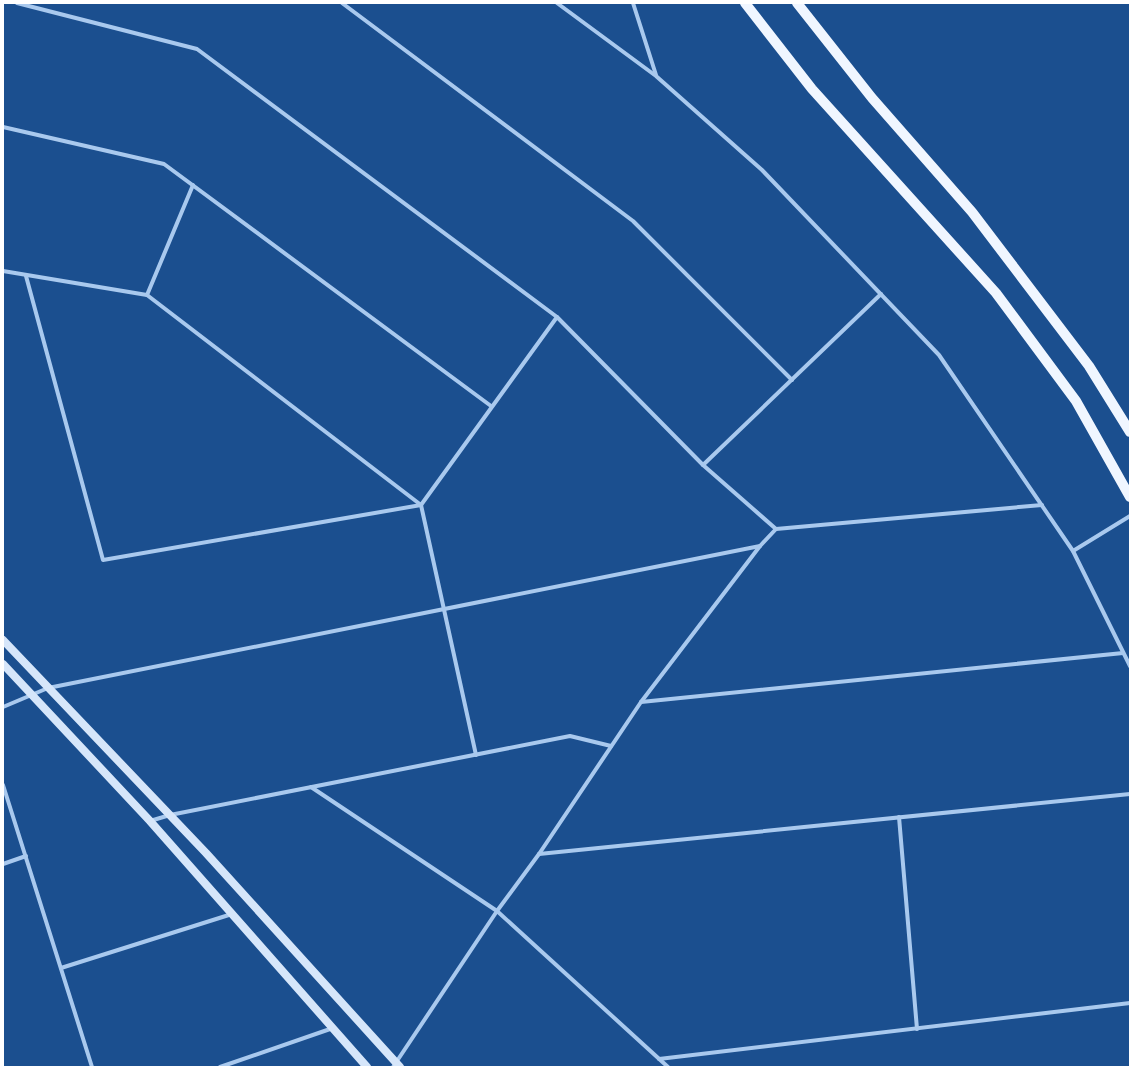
<svg xmlns="http://www.w3.org/2000/svg" width="1133" height="1070" viewBox="0 0 1133 1070" font-family="Arial,sans-serif">
<style>
.lines{fill:none;stroke-linecap:round;stroke-linejoin:round}
.street{stroke:#a9c9ee;stroke-width:4}
.secondary{stroke:#d6e6fa;stroke-width:8}
.primary{stroke:#f0f6ff;stroke-width:10}
</style>
<rect width="100%" height="100%" fill="#1b4f8f"/>
<g class="lines">
<g class="street">
<path d="M 17,3 L 197,49 L 557,317 L 421,505 L 103,560 L 26,276"/>
<path d="M 342,3 L 633,221 L 792,380"/>
<path d="M 557,3 L 656,76 L 762,170 L 939,355 L 1073,551 L 1130,666"/>
<path d="M 633,3 L 656,75"/>
<path d="M 3,127 L 164,164 L 491,406"/>
<path d="M 3,271 L 147,295 L 421,505 L 476,755"/>
<path d="M 147,295 L 193,185"/>
<path d="M 557,317 L 703,465 L 776,529"/>
<path d="M 703,465 L 881,294"/>
<path d="M 1073,551 L 1130,516"/>
<path d="M 641,702 L 1123,653"/>
<path d="M 3,707 L 48,688 L 760,546"/>
<path d="M 3,785 L 92,1067"/>
<path d="M 311,787 L 497,911 L 668,1067"/>
<path d="M 899,817 L 917,1029"/>
<path d="M 150,821 L 170,815 L 570,736 L 611,746"/>
<path d="M 539,854 L 1130,794"/>
<path d="M 3,864 L 26,856"/>
<path d="M 61,968 L 232,914"/>
<path d="M 659,1059 L 1130,1003"/>
<path d="M 220,1067 L 333,1028"/>
<path d="M 393,1067 L 497,911 L 539,854 L 641,702 L 760,546 L 776,529 L 1042,505"/>
</g>
<g class="secondary">
<path d="M 3,640 L 206,853 L 400,1067"/>
<path d="M 3,664 L 150,821 L 367,1067"/>
</g>
<g class="primary">
<path d="M 745,3 L 812,89 L 996,293 L 1076,401 L 1130,497"/>
<path d="M 797,3 L 872,98 L 972,212 L 1089,366 L 1130,432"/>
</g>
</g>
<rect width="1133" height="1070" fill="none" stroke="#ffffff" stroke-width="8"/>
</svg>
